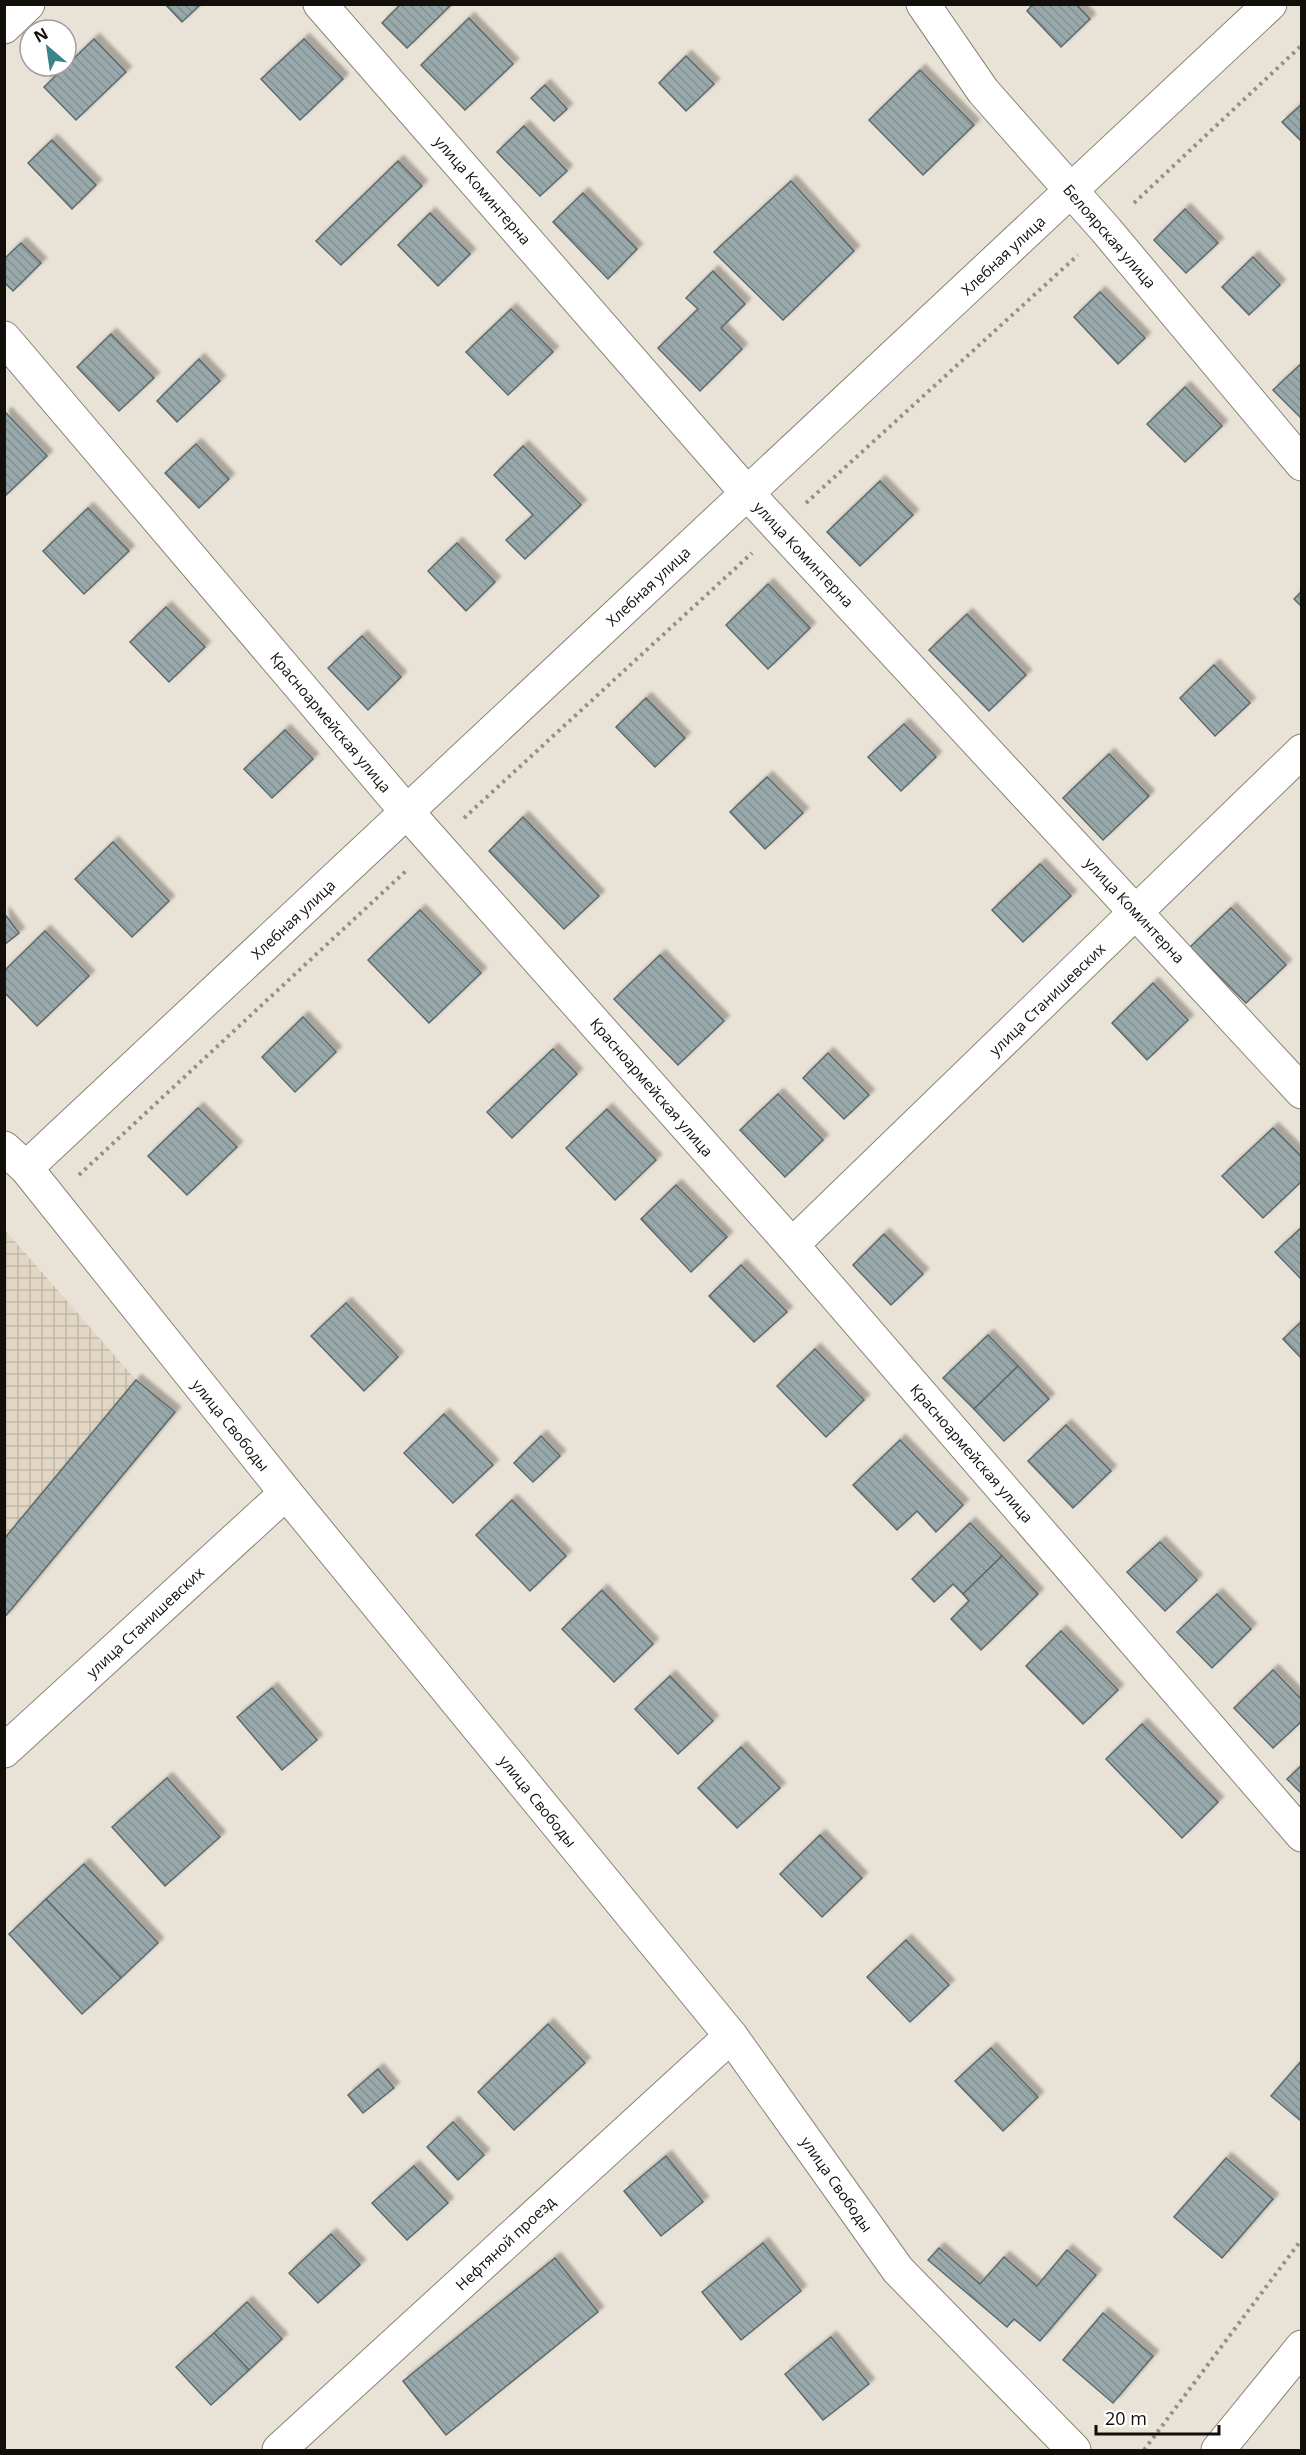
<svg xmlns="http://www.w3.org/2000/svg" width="1306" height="2455" viewBox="0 0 1306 2455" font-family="'Open Sans',sans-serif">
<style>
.industrial{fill:url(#industrial-grid)}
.building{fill:url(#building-back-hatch);stroke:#5c6a6c;stroke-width:1.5;filter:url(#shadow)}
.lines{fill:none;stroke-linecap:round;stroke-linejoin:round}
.minor-casing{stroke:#898478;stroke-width:35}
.path{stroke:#958f86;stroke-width:4;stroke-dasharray:3 4.5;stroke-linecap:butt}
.minor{stroke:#fff;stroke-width:33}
.labels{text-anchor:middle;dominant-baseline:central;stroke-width:4.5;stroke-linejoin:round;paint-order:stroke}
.street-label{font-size:15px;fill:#120f0b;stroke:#fff}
</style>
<defs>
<pattern id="industrial-grid" width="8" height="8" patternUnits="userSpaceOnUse" patternTransform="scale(1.5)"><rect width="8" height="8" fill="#e1d7c4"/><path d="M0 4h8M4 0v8" fill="none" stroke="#c0b7a7"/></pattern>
<pattern id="building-back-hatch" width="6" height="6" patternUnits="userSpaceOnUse" patternTransform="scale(1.5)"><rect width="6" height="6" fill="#99a9ab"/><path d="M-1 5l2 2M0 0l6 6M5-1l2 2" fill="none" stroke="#839092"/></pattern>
<filter id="shadow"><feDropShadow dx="5.5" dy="-5.5" stdDeviation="1.5" flood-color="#0004"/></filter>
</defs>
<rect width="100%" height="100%" fill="#e9e2d6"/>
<path class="industrial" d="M 4,1229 L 136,1380 L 5,1539 L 4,1539 Z"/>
<g class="building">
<path d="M 165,4 L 201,4 L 182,22 Z"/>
<path d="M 401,4 L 452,4 L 407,48 L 382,23 Z"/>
<path d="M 1033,4 L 1076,4 L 1090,19 L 1061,47 L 1027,11 Z"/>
<path d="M 469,18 L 513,64 L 465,110 L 421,65 Z"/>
<path d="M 94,39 L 126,72 L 76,120 L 44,87 Z"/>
<path d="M 304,39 L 343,79 L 300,120 L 261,79 Z"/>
<path d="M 686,56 L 714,84 L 686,111 L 659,83 Z"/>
<path d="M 920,70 L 974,125 L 923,175 L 869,120 Z"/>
<path d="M 545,85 L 567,109 L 554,121 L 531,98 Z"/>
<path d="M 1302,104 L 1302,142 L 1282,122 Z"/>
<path d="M 524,126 L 567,171 L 540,196 L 497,152 Z"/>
<path d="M 52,140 L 96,185 L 72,209 L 28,163 Z"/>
<path d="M 398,161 L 422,186 L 341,265 L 316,241 Z"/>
<path d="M 791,181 L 854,251 L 783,320 L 714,252 Z"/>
<path d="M 583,193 L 637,249 L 608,279 L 553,222 Z"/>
<path d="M 1185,209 L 1218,243 L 1186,273 L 1154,240 Z"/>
<path d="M 430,213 L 470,254 L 438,286 L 398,245 Z"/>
<path d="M 21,243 L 41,263 L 13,291 L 4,282 L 4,259 Z"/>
<path d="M 1253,257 L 1280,285 L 1249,315 L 1222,287 Z"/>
<path d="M 713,271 L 745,304 L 721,328 L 742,349 L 700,391 L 658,348 L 698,309 L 686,298 Z"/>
<path d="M 1100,292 L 1145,338 L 1118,364 L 1074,317 Z"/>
<path d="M 511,309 L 553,352 L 508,395 L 466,352 Z"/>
<path d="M 111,334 L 154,378 L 119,411 L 77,367 Z"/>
<path d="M 199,359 L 220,381 L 177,422 L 157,401 Z"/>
<path d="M 1302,363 L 1302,419 L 1273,390 Z"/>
<path d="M 1185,387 L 1222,426 L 1185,462 L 1147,424 Z"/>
<path d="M 6,413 L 47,456 L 4,497 L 4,415 Z"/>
<path d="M 196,444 L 229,479 L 199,508 L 165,473 Z"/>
<path d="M 523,446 L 581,505 L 525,559 L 506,540 L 533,515 L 494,475 Z"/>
<path d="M 880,481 L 913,515 L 860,566 L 827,532 Z"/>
<path d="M 88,508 L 129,551 L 84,594 L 43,551 Z"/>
<path d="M 457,543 L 495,582 L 466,611 L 428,571 Z"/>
<path d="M 768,584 L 810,628 L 768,669 L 726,625 Z"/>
<path d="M 1302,591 L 1302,607 L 1294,599 Z"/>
<path d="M 166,607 L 205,647 L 169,682 L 130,642 Z"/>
<path d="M 967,614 L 1026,675 L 989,711 L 929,650 Z"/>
<path d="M 362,636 L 401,677 L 368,710 L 328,668 Z"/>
<path d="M 1214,665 L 1250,703 L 1215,736 L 1180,698 Z"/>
<path d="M 646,698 L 685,738 L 655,767 L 616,727 Z"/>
<path d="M 904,724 L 936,757 L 901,791 L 868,757 Z"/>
<path d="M 285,730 L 313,759 L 272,798 L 244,769 Z"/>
<path d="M 1109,754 L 1149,796 L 1103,840 L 1063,798 Z"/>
<path d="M 767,777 L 803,813 L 765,849 L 730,812 Z"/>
<path d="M 523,817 L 599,896 L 564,929 L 489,851 Z"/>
<path d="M 113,842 L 169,901 L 132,937 L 75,879 Z"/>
<path d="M 1040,864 L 1071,896 L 1023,942 L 992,910 Z"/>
<path d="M 1231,908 L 1286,965 L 1246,1003 L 1190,947 Z"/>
<path d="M 420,910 L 481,973 L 429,1023 L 368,960 Z"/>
<path d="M 4,913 L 19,933 L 4,945 Z"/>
<path d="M 45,931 L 89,976 L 37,1026 L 4,992 L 4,971 Z"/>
<path d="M 660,955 L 724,1021 L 678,1065 L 614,999 Z"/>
<path d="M 1153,983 L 1188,1020 L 1147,1060 L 1112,1023 Z"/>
<path d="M 303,1017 L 336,1052 L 295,1092 L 262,1057 Z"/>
<path d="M 553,1049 L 577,1074 L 512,1138 L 487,1112 Z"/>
<path d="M 828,1053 L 869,1095 L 844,1119 L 803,1078 Z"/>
<path d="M 778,1094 L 823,1140 L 785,1177 L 740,1130 Z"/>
<path d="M 198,1108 L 237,1147 L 187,1195 L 148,1156 Z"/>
<path d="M 607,1109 L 656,1160 L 615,1200 L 566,1148 Z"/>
<path d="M 1273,1128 L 1302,1157 L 1302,1181 L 1263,1218 L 1222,1176 Z"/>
<path d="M 676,1185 L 727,1237 L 691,1272 L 641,1219 Z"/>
<path d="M 1302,1227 L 1302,1280 L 1275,1252 Z"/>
<path d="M 884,1234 L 923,1274 L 891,1305 L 853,1265 Z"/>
<path d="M 741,1265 L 787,1312 L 754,1342 L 709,1296 Z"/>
<path d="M 346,1303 L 398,1357 L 364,1391 L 311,1336 Z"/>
<path d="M 1302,1321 L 1302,1357 L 1301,1358 L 1283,1339 Z"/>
<path d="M 988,1335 L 1018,1366 L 974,1409 L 943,1378 Z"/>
<path d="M 815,1349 L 864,1400 L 826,1437 L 777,1386 Z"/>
<path d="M 1018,1366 L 1049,1399 L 1004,1441 L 974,1409 Z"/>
<path d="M 136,1380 L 175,1412 L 4,1618 L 4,1539 Z"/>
<path d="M 444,1414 L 493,1465 L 453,1503 L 404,1453 Z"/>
<path d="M 1066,1425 L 1111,1471 L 1073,1508 L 1028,1461 Z"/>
<path d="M 541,1436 L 560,1456 L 533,1482 L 514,1463 Z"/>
<path d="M 900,1440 L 963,1505 L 936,1532 L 917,1511 L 897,1530 L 853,1485 Z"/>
<path d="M 512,1500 L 566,1556 L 530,1591 L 476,1535 Z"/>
<path d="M 970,1523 L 1002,1556 L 963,1594 L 953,1584 L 934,1602 L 912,1579 Z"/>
<path d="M 1160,1542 L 1197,1580 L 1165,1611 L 1127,1572 Z"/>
<path d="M 1002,1556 L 1038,1594 L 981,1650 L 951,1619 L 969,1601 L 963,1594 Z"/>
<path d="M 602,1590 L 653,1644 L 614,1682 L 562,1629 Z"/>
<path d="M 1217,1594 L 1251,1629 L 1212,1668 L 1177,1632 Z"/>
<path d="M 1061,1631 L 1118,1690 L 1083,1724 L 1026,1666 Z"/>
<path d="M 1273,1670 L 1302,1700 L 1302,1721 L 1273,1748 L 1234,1708 Z"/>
<path d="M 670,1676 L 713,1721 L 678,1754 L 635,1709 Z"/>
<path d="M 272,1688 L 317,1740 L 282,1770 L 237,1717 Z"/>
<path d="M 1142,1724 L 1218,1802 L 1182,1838 L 1106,1759 Z"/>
<path d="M 741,1747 L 780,1788 L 737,1828 L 698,1788 Z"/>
<path d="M 1302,1765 L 1302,1794 L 1287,1779 Z"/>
<path d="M 167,1778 L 220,1837 L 165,1886 L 112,1827 Z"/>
<path d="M 820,1835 L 862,1878 L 822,1917 L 780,1874 Z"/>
<path d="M 84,1864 L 158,1943 L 121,1978 L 46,1899 Z"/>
<path d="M 46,1899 L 121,1978 L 82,2014 L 9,1934 Z"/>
<path d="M 906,1940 L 949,1985 L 910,2022 L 867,1977 Z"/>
<path d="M 548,2024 L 585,2063 L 514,2130 L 478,2092 Z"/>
<path d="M 991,2048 L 1038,2097 L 1003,2131 L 955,2081 Z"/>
<path d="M 1302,2060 L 1302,2122 L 1271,2096 Z"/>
<path d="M 378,2069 L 394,2088 L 363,2113 L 348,2095 Z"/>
<path d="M 453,2122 L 484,2155 L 458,2180 L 427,2147 Z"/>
<path d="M 666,2156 L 703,2202 L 661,2236 L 624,2191 Z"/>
<path d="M 1226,2158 L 1273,2199 L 1222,2258 L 1174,2217 Z"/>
<path d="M 414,2166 L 448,2203 L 407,2240 L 372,2203 Z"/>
<path d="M 331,2234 L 360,2265 L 318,2303 L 289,2273 Z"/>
<path d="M 763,2243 L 801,2291 L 741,2340 L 702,2292 Z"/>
<path d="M 939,2248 L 980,2284 L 1004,2257 L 1037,2286 L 1067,2250 L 1096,2275 L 1040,2341 L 1014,2319 L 1007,2327 L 928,2260 Z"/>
<path d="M 555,2258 L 598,2312 L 446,2435 L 403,2381 Z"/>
<path d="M 247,2302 L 282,2339 L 249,2370 L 214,2333 Z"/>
<path d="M 1103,2313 L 1153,2356 L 1113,2403 L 1063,2360 Z"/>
<path d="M 214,2333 L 249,2370 L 211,2405 L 176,2367 Z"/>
<path d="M 831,2337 L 869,2384 L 823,2420 L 785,2374 Z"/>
</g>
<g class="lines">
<defs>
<g id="minor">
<path d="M 320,4 L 747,493 L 1302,1092"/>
<path d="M 923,4 L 983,91 L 1106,230 L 1302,464"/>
<path d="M 4,27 L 28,4"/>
<path d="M 4,338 L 407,812 L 792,1245 L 1302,1835"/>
<path d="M 4,1148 L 26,1168 L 286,1493 L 731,2036 L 898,2270 L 1074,2450"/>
<path d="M 26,1168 L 1270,4"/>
<path d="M 792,1245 L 1302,751"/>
<path d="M 4,1751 L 286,1493"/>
<path d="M 279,2450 L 731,2036"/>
<path d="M 1218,2450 L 1302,2347"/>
</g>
</defs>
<use href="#minor" class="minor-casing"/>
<g class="path">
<path d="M 1134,203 L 1302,45"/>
<path d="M 806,503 L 1078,255"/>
<path d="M 464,818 L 752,553"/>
<path d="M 79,1175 L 408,869"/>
<path d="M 1144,2450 L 1302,2239"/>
</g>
<use href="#minor" class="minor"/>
</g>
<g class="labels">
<g class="street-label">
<text transform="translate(483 190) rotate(49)">улица Коминтерна</text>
<text transform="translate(1110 236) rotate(49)">Белоярская улица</text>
<text transform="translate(1003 255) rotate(-43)">Хлебная улица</text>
<text transform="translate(804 554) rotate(47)">улица Коминтерна</text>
<text transform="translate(648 586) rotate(-43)">Хлебная улица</text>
<text transform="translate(331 722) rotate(50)">Красноармейская улица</text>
<text transform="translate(1135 910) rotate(47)">улица Коминтерна</text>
<text transform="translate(293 919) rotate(-43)">Хлебная улица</text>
<text transform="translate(1047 999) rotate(-44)">улица Станишевских</text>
<text transform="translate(652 1087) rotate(49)">Красноармейская улица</text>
<text transform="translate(231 1425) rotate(51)">улица Свободы</text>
<text transform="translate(972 1453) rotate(49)">Красноармейская улица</text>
<text transform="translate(145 1622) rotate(-43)">улица Станишевских</text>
<text transform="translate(538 1801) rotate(51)">улица Свободы</text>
<text transform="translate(837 2184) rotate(55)">улица Свободы</text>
<text transform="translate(505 2243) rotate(-43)">Нефтяной проезд</text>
</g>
</g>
<rect width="1306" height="2455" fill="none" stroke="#120f0b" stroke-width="12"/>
<g transform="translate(48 48) rotate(331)"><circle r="28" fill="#ffffff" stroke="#a09f9d" stroke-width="1.5"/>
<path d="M0-4.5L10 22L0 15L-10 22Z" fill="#3c838c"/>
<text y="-9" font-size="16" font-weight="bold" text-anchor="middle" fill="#120f0b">N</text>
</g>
<path d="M1096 2425v9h123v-9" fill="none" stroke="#120f0b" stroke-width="3"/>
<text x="1105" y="2425" font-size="18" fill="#120f0b" stroke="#ffffff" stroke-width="4.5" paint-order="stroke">20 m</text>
</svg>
